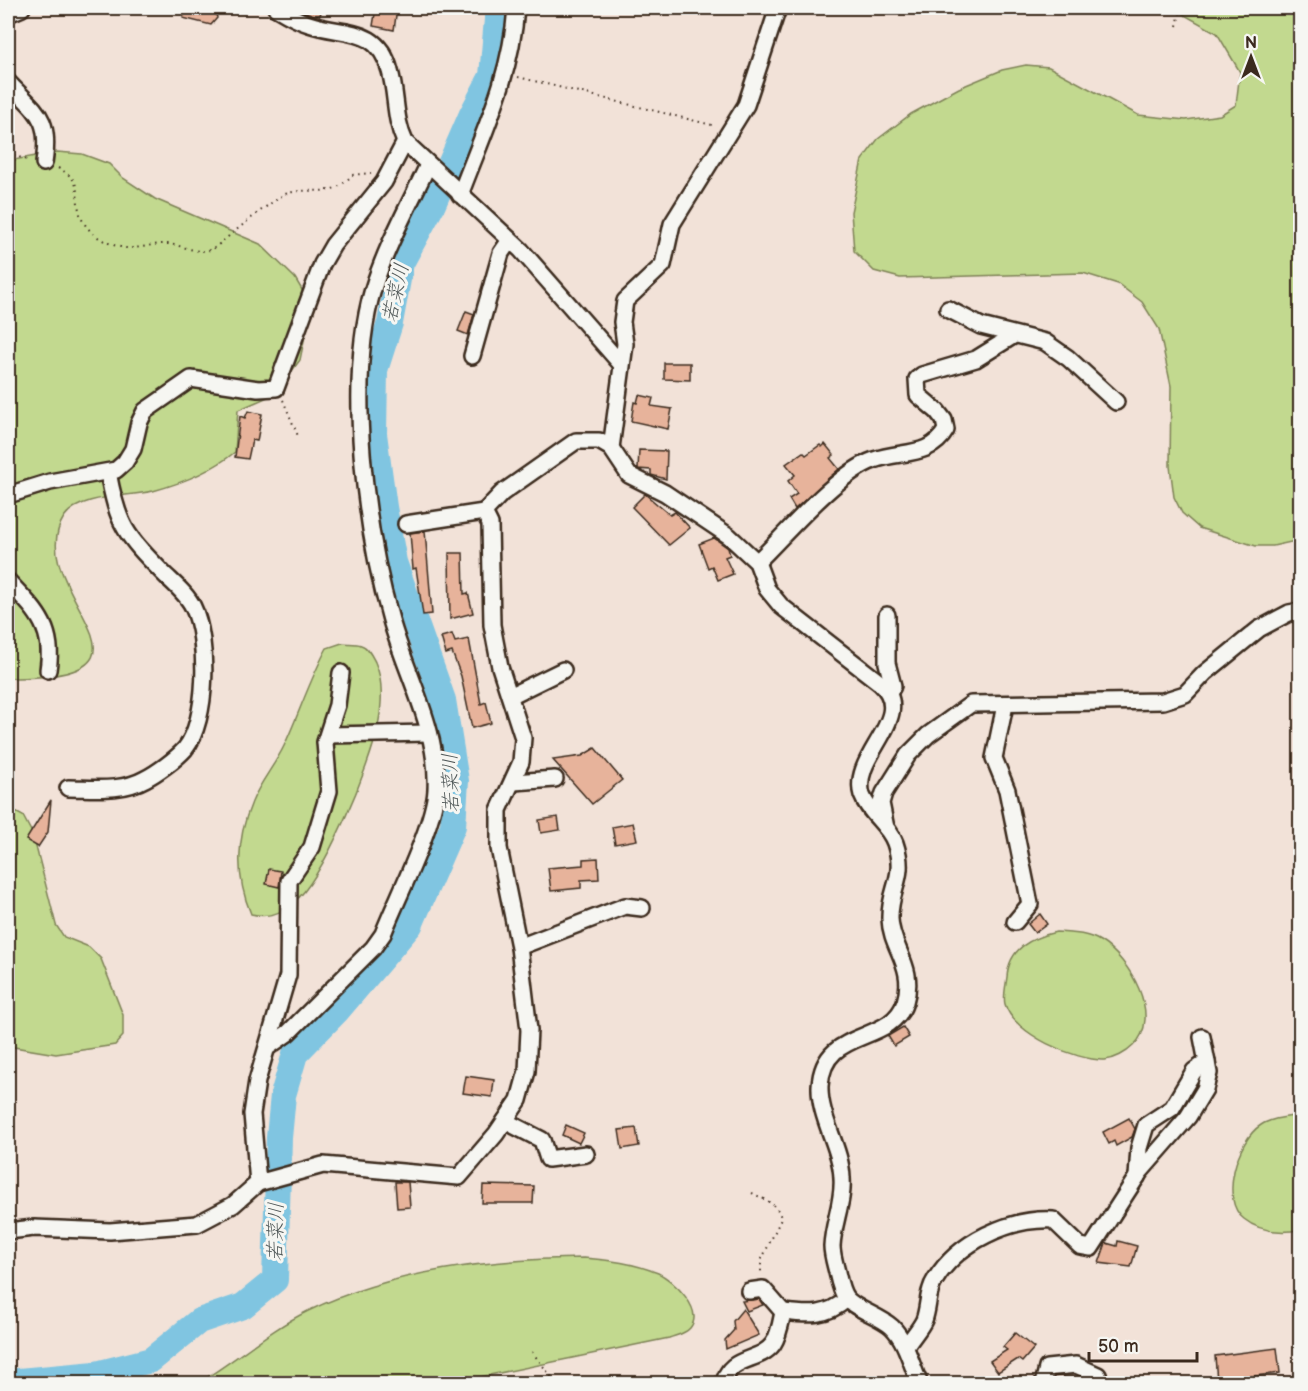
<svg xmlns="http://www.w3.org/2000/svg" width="1308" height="1391" viewBox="0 0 1308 1391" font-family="'Balsamiq Sans','Klee One',sans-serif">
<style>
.green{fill:#c2d98f;stroke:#7e8256;stroke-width:1.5}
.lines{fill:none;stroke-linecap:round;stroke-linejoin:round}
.river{stroke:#80c5e1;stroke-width:26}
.building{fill:#e7b39b;stroke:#3b2a1e;stroke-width:1.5}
.street-casing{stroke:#3b2a1e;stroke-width:20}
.path{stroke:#3b2a1e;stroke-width:2;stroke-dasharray:1.5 4.5;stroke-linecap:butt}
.street{stroke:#f6f6f2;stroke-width:15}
.labels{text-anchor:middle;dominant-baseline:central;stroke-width:6;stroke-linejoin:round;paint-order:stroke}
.water-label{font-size:20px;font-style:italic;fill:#505858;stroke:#f6f6f2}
</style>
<rect width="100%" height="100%" fill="#f2e2d8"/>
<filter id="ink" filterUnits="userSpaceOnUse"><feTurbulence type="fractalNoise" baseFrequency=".0167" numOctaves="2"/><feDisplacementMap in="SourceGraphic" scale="12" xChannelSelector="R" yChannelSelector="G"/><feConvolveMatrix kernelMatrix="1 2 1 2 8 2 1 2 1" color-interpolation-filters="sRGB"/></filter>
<g filter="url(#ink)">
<g class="green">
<path d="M 1172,8 L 1300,8 L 1300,540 L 1273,546 L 1256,546 L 1199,528 L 1182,513 L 1174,497 L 1170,466 L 1171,386 L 1159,329 L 1142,302 L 1118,284 L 1083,273 L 900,278 L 874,271 L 854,251 L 851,212 L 862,160 L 878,139 L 911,114 L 959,88 L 1002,70 L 1026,65 L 1049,67 L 1138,115 L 1186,120 L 1220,115 L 1236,105 L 1240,72 L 1217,33 Z"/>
<path d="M 57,152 L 82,154 L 109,164 L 123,178 L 155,199 L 260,244 L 295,278 L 305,295 L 307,326 L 300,360 L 275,394 L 238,410 L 235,452 C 212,471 182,483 153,491 C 129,497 79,494 64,517 C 19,589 191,678 8,678 L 8,161 Z"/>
<path d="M 342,643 C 347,644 356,643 361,645 C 368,647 372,656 375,662 C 384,681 382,705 378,726 C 371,764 323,880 293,903 C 280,914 268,918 251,914 C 235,876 236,840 252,802 C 260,782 275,765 284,746 C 299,714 310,679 327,648 Z"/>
<path d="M 8,808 L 23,816 L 33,835 L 56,925 L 64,937 L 89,947 L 101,959 L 123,1015 L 123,1036 L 115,1045 L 56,1054 L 8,1046 Z"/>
<path d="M 1056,932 C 1072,933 1087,933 1100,941 C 1129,958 1164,1017 1133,1046 C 1126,1053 1115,1059 1105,1060 C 1076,1061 1013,1034 1005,1004 C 1003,997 1006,985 1007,977 C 1009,948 1031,938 1056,932 Z"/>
<path d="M 1300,1115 L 1300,1230 C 1281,1233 1260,1232 1244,1219 C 1219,1200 1237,1140 1261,1125 C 1272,1118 1287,1117 1300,1115 Z"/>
<path d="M 584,1258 C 610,1260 633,1263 658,1273 C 673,1280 705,1310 690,1328 C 685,1334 677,1335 669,1338 L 451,1383 L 198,1383 C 235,1361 269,1330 308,1311 C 393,1270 491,1259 584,1258 Z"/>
</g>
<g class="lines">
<path class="river" d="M 8,1382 L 96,1374 L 151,1360 L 199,1321 L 243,1306 L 275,1280 L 279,1138 L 283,1095 L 295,1054 L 336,1012 L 410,925 L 453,826 L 456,781 L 443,700 L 394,562 L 384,507 L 374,434 L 375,370 L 390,323 L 401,263 L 433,204 L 472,114 L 492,76 L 498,8"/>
</g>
<g class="building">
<path d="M 186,8 L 215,8 L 217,18 L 211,25 L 183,18 Z"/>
<path d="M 295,8 L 323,8 L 319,17 Z"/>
<path d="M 376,8 L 397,8 L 394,30 L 373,26 Z"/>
<path d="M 466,311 L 474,314 L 468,335 L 458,331 Z"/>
<path d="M 664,363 L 690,363 L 690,380 L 664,379 Z"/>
<path d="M 639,395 L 653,398 L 651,406 L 672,409 L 668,429 L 631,421 L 634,402 L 637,403 Z"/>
<path d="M 248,411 L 262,414 L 257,441 L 252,440 L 248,459 L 235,457 L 240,416 L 245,418 Z"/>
<path d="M 825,444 L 834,455 L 830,458 L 839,469 L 795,509 L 789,499 L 797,494 L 788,481 L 795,475 L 786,464 L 803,452 L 806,455 L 820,445 L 822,447 Z"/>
<path d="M 639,450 L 667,451 L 666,479 L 651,475 L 651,470 L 638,469 Z"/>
<path d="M 645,494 L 670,515 L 675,512 L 690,528 L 669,545 L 632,507 Z"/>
<path d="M 425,531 L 432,614 L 423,615 L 416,568 L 413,569 L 410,533 Z"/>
<path d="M 714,538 L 728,548 L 730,555 L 725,557 L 733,574 L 718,580 L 712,566 L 708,568 L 699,544 Z"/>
<path d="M 449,553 L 463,553 L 464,594 L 468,593 L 473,613 L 450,619 Z"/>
<path d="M 452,634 L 455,642 L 469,639 L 481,704 L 486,702 L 491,723 L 472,728 L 461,676 L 452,652 L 446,654 L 441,637 Z"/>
<path d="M 595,748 L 622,780 L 592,804 L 553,760 L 582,756 Z"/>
<path d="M 51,800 L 48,832 L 38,847 L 26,840 Z"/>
<path d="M 558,817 L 560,830 L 541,833 L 539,820 Z"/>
<path d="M 633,823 L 637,840 L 615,844 L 612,827 Z"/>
<path d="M 598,858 L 599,879 L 581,880 L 581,888 L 551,891 L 548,868 L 583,865 L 583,859 Z"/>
<path d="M 269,869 L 281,871 L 279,887 L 266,884 Z"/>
<path d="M 1040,914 L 1047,924 L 1035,933 L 1028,924 Z"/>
<path d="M 903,1027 L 909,1037 L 894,1046 L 888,1036 Z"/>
<path d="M 466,1076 L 494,1080 L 492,1097 L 463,1093 Z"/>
<path d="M 1129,1118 L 1135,1129 L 1132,1137 L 1116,1146 L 1114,1141 L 1109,1144 L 1103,1132 Z"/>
<path d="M 566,1125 L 584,1133 L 579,1143 L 562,1135 Z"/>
<path d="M 636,1128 L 639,1146 L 622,1149 L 619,1130 Z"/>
<path d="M 395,1182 L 408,1182 L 410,1207 L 397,1208 Z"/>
<path d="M 483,1185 L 534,1186 L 533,1203 L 482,1203 Z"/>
<path d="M 1118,1241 L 1137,1246 L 1131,1267 L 1099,1263 L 1106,1243 L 1117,1246 Z"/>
<path d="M 759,1299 L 763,1305 L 747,1311 L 742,1301 Z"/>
<path d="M 743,1309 L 759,1335 L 726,1349 L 725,1340 L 734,1330 L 733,1321 Z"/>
<path d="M 1015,1333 L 1034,1348 L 1022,1362 L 1018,1359 L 998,1372 L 990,1361 L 1007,1350 L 1003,1347 Z"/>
<path d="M 1277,1348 L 1280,1373 L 1217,1381 L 1215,1356 Z"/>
</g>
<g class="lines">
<defs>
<g id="street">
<path d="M 276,8 C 286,14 298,21 309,24 C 343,36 378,25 390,71 C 397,95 394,119 405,142 L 521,250 L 621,364"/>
<path d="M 8,14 L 22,8"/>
<path d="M 8,82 C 37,113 51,117 44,163"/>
<path d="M 460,195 C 484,131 511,77 516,8"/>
<path d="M 948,309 L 981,326 L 1045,342 L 1068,358 L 1116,402"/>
<path d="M 472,356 L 501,253 L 510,240"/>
<path d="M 611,448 L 625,344 L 622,322 L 625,301 L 663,265 L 672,224 L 746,105 L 778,8"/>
<path d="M 8,495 L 50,482 L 116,470 L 125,462 L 133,449 L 139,423 L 145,411 L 191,379 L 258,389 L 276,388 L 322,264 L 333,245 L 384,182 L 405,142"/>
<path d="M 406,524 L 484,512"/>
<path d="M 757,562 C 786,534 837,473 874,460 C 901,450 930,458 946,430 L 944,420 L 937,411 L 918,395 L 917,379 L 922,375 L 976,359 L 1013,336"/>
<path d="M 8,581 C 35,610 55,627 48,670"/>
<path d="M 887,615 L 887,663 L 893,686 L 889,693"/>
<path d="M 510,696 L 563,670"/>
<path d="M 1005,705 L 994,758 L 1007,790 L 1030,904 L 1015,922"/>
<path d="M 328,735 L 429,733"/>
<path d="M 514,782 L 555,779"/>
<path d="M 68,788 C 93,788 122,792 145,779 C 157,773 176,759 185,749 C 208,721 209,639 193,607 C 187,594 173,583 163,573 C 125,534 118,526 108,472"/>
<path d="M 886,828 L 881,803 L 884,793 L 908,755 L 928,735 L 971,704 L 1163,701 L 1185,694 L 1205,673 L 1259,629 L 1289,613 L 1300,611"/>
<path d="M 519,947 L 625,906 L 642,908"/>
<path d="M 268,1047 L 288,1033 L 373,948 L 383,934 C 397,898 434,826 436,790 C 439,730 407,677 391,620 C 365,529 346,381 373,289 C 385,249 410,203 428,165"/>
<path d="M 505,1121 L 542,1140 L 548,1159 L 586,1154"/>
<path d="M 1137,1177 L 1139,1148 L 1146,1125 L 1172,1108 L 1194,1071 L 1207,1062"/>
<path d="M 258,1183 L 252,1114 L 257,1081 L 288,975 L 289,881 L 312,847 L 329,791 L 325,742 L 337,705 L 341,673"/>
<path d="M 8,1231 L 34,1228 L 110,1231 L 197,1224 L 233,1205 L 258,1183 L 323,1165 L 459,1177 L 496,1134 L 519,1100 L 527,1071 L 529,1030 L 519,947 L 499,848 L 499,810 L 521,762 L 523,738 L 500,667 L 492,625 L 490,524 L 484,512 L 502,493 L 576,441 L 599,441 L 611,448 L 629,475 L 665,493 L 729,536 L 757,562 L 767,589 L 781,606 L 880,683 C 918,717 850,755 862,795 C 869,814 889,825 895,843 C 907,878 889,888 890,919 C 891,949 916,966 905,1002 C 891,1046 823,1026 820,1086 C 819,1118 841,1147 842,1178 C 844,1201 833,1223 832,1246 C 832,1254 835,1264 837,1272 C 839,1281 841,1291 846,1298 C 855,1309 880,1316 892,1327 C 907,1342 911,1365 920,1384"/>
<path d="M 749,1291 L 763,1289 L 783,1312"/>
<path d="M 906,1347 C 911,1338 920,1329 924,1320 C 929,1307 927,1292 935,1280 C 958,1242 1009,1218 1053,1220 L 1080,1246 L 1091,1248 L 1140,1172 L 1188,1117 L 1205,1089 L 1209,1073 L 1202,1037"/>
<path d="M 724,1384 C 728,1355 759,1363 773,1344 C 779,1335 781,1322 783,1312 C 809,1315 826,1317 847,1299"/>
<path d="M 1043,1384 L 1047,1368 L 1076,1365 L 1098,1375 L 1101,1384"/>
</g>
</defs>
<use href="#street" class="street-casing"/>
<g class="path">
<path d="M 1177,26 L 1181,8"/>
<path d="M 518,77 L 716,126"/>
<path d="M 8,153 L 30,161"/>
<path d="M 58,168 C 82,180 75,190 79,210 C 83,232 106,245 126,248 C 140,249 154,243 168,244 C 183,245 197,255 213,249 C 227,238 275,197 288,193 C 315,186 330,200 352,175 L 371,173"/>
<path d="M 283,400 L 298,436"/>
<path d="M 752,1193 C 765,1200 779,1204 781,1219 L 761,1261 L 761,1273"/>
<path d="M 532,1352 L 557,1384"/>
</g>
<use href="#street" class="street"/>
</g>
</g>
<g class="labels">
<g class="water-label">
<text transform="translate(396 293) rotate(-77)">若菜川</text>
<text transform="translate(451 783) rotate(-92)">若菜川</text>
<text transform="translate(276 1232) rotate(-89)">若菜川</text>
</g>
</g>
<rect width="1308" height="1391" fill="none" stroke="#f6f6f2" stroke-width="30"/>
<rect x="15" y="15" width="1278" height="1361" fill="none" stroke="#3b2a1e" stroke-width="2" filter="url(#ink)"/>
<g transform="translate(1251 57)" stroke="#f6f6f2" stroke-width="4.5" paint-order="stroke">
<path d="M0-4.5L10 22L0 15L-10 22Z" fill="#3b2a1e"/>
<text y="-9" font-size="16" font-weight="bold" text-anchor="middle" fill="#3b2a1e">N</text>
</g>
<path d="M1089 1352v9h108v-9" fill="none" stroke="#3b2a1e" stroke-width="3"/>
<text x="1098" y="1352" font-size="18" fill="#3b2a1e" stroke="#f6f6f2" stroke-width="4.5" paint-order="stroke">50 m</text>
</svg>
